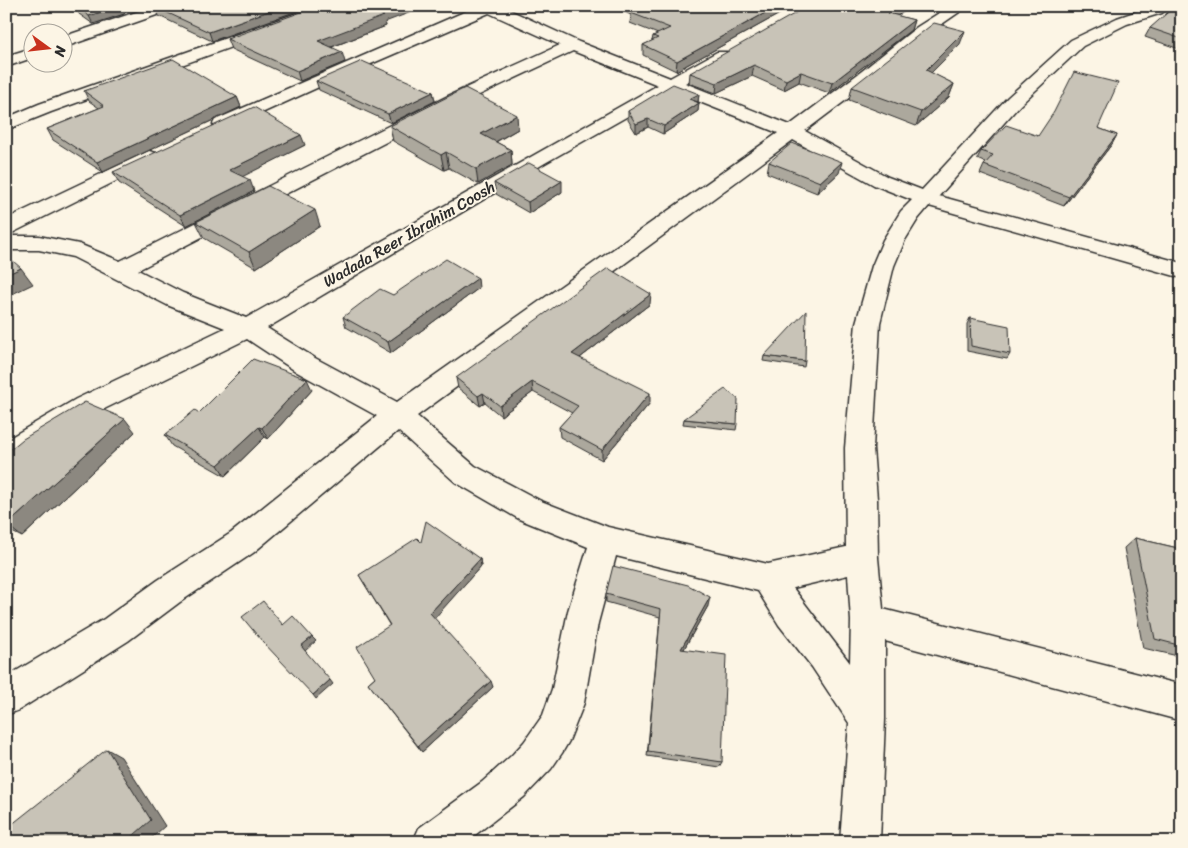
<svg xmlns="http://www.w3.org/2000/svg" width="1188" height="848" viewBox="0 0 1188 848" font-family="Sriracha,sans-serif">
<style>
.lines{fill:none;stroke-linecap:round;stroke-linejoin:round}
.minor-casing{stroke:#2b2b2b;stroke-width:3}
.minor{fill:#fcf5e5;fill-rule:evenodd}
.wall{fill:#aca89d;stroke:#2b2b2b}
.shaded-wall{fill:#8c8880;stroke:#2b2b2b}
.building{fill:#c8c3b7;stroke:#2b2b2b}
.labels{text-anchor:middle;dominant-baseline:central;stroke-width:4;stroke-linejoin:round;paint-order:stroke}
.far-street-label{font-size:16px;fill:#2b2b2b;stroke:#fcf5e5}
</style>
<rect width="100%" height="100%" fill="#fcf5e5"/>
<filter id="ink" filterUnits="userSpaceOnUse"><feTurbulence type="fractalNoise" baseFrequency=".02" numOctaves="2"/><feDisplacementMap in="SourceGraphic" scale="10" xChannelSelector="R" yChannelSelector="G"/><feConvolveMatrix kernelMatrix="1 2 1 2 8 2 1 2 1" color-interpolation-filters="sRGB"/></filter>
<g filter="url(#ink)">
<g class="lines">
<defs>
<g id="minor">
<path d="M 154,6 L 176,6 L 174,9 L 62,48 L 62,37 Z"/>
<path d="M 317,6 L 339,6 L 337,9 L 51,112 L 6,130 L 6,118 L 39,104 Z"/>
<path d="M 478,6 L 501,6 L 579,42 L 670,78 L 717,52 L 729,52 L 731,55 L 729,58 L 685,83 L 790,125 L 862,71 L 917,27 L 950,6 L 968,6 L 929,33 L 874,79 L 805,131 L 888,177 L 922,190 L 1008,97 L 1071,40 L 1117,18 L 1152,6 L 1169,6 L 1162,13 L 1127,24 L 1083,46 L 1020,105 L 939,196 L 1182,263 L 1182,278 L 929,206 L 918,219 L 905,240 L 894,266 L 880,323 L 873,448 L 877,499 L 878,558 L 883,609 L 1182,685 L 1182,721 L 885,641 L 885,719 L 880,842 L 840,842 L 849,723 L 812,667 L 779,625 L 758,591 L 616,556 L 598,623 L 584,703 L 569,741 L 562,753 L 551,769 L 524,797 L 466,842 L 413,842 L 419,828 L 482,782 L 511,756 L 524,742 L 543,715 L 552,689 L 568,611 L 588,547 L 519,519 L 455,482 L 398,431 L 253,553 L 180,602 L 128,641 L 19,710 L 6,715 L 6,677 L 104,619 L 158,580 L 231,533 L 377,416 L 297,372 L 247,339 L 96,413 L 16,462 L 6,465 L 6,440 L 76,399 L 225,328 L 167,305 L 73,257 L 39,250 L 6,250 L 6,236 L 39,236 L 79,244 L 120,261 L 450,95 L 560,45 L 489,13 L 343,76 L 229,128 L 222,130 L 215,128 L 213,124 L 215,120 ZM 573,51 L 658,85 L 246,318 L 183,293 L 138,270 L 462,103 ZM 672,91 L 778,133 L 397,402 L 315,358 L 267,328 L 545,163 ZM 793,140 L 874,185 L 912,200 L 901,211 L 883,240 L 872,266 L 856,323 L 845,448 L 846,547 L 768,564 L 608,527 L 541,501 L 475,466 L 417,416 ZM 848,575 L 851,621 L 850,663 L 793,588 Z"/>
<path d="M 32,48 L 32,58 L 6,67 L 6,56 Z"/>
<path d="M 149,151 L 156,153 L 159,157 L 156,161 L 14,232 L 6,234 L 6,219 Z"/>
</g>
</defs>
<use href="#minor" class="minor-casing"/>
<use href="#minor" class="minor"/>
</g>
<g class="wall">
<path d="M 75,6 L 128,6 L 124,14 L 93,24 L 79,14 Z"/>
<path d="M 311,6 L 212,41 L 159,16 L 155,7 Z"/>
<path d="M 612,6 L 794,6 L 676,71 L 643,55 L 643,45 L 652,41 L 653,36 L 658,34 L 630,23 L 631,15 Z"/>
<path d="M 913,6 L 897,16 L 914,20 L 911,30 L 829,93 L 799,82 L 784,90 L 752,76 L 716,93 L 689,83 L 690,73 Z"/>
<path d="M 1182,6 L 1182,50 L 1145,37 L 1150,28 Z"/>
<path d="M 385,22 L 386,26 L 332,47 L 345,62 L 300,81 L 231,49 L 227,39 Z"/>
<path d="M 960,44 L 931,73 L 954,84 L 949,97 L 916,126 L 849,100 L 852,87 Z"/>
<path d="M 316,81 L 433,92 L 435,101 L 391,123 L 319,90 Z"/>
<path d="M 84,91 L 237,97 L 241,107 L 103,172 L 53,140 L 47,129 L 99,108 L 89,101 Z"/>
<path d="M 699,94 L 698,102 L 698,111 L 663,134 L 648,127 L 636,133 L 628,120 L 628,111 Z"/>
<path d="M 390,126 L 518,129 L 496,142 L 511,150 L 512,165 L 478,184 L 449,168 L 444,170 L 393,141 Z"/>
<path d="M 1098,128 L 1117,135 L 1112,144 L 1064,206 L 980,174 L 984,165 L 986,163 L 977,159 L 981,151 L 1038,136 Z"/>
<path d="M 305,145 L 242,176 L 254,191 L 186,226 L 119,183 L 113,172 Z"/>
<path d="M 769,162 L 839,173 L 817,193 L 767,173 Z"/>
<path d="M 494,183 L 562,192 L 529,213 L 496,194 Z"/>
<path d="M 196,222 L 320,226 L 256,268 L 204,238 Z"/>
<path d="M 479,288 L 391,353 L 346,327 L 343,317 L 393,295 Z"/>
<path d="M 650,304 L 580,358 L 650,403 L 602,460 L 560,437 L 559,427 L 572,413 L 533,392 L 501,416 L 485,403 L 480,406 L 458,388 L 456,378 Z"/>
<path d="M 970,318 L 1010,354 L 1007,359 L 967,351 L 967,324 Z"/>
<path d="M 764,356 L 805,361 L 804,367 L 763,361 Z"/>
<path d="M 312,390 L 268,439 L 265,437 L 225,476 L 172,446 L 165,435 L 199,413 Z"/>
<path d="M 684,419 L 737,424 L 736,430 L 683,424 Z"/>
<path d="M 135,432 L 22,537 L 6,529 L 6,453 Z"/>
<path d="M 1135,538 L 1182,549 L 1182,657 L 1143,648 L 1124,548 Z"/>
<path d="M 421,542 L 480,559 L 481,566 L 434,618 L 493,687 L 422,752 L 368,683 L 375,677 L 390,626 L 359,575 Z"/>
<path d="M 606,594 L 708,606 L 684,649 L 722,762 L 719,767 L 647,756 L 660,617 L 606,602 Z"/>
</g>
<g class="shaded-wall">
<path d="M 118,6 L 128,6 L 124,14 L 93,24 L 89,16 Z"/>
<path d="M 283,6 L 311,6 L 212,41 L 209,32 Z"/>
<path d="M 400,6 L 427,6 L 385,22 L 386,26 L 321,51 L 318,41 L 380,14 Z"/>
<path d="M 778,6 L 794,6 L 676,71 L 677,61 Z"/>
<path d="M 900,6 L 913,6 L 886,23 L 888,13 Z"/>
<path d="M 914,20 L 911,30 L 829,93 L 832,83 Z"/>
<path d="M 6,30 L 9,35 L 6,36 Z"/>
<path d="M 965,31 L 960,44 L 921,83 L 926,70 Z"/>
<path d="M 342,52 L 345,62 L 300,81 L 297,71 Z"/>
<path d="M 754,65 L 752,76 L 716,93 L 717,83 Z"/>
<path d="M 801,72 L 799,82 L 784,90 L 786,80 Z"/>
<path d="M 954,84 L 949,97 L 916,126 L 921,112 Z"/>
<path d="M 433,92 L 435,101 L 391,123 L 388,114 Z"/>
<path d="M 699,94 L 698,102 L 689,99 Z"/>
<path d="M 237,97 L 241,107 L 103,172 L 97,162 Z"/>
<path d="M 699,103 L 698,111 L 663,134 L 664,126 Z"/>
<path d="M 517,115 L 518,129 L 483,149 L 481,134 Z"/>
<path d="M 648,119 L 648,127 L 636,133 L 636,124 Z"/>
<path d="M 301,135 L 305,145 L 234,181 L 229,170 Z"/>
<path d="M 1117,135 L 1112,144 L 1064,206 L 1069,197 Z"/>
<path d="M 511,150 L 512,165 L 478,184 L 476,169 Z"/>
<path d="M 446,152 L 449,168 L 444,170 L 441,155 Z"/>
<path d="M 842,162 L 839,173 L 817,193 L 820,182 Z"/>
<path d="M 6,174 L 10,179 L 6,181 Z"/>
<path d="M 250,180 L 254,191 L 186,226 L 180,215 Z"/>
<path d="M 562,181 L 562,192 L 529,213 L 528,202 Z"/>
<path d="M 315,210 L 320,226 L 256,268 L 249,252 Z"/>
<path d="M 21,268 L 33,284 L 6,297 L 6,275 Z"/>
<path d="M 478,278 L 479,288 L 391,353 L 388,342 Z"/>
<path d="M 651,294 L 650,304 L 572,364 L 572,354 Z"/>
<path d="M 307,379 L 312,390 L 268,439 L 262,428 Z"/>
<path d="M 532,382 L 533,392 L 501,416 L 500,406 Z"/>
<path d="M 483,393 L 485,403 L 480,406 L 478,396 Z"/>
<path d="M 650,393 L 650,403 L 602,460 L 602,450 Z"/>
<path d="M 125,419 L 135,432 L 22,537 L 7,525 Z"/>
<path d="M 259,427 L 265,437 L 225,476 L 218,465 Z"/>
<path d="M 480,559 L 481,566 L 433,620 L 430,613 Z"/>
<path d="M 710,597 L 708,606 L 680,656 L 681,649 Z"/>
<path d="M 312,637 L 316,641 L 305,651 L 301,646 Z"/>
<path d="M 330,680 L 333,684 L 316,699 L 313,695 Z"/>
<path d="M 491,681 L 493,687 L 422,752 L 418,746 Z"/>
<path d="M 107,749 L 121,757 L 165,826 L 147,842 L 126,842 Z"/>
</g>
<g class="building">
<path d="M 76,6 L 118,6 L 89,16 Z"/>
<path d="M 159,6 L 283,6 L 209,32 L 155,7 Z"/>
<path d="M 318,6 L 400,6 L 380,14 L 384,16 L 318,41 L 342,52 L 297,71 L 227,39 Z"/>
<path d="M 632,6 L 778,6 L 677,61 L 643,45 L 658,38 L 653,36 L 670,28 L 631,13 L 639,9 Z"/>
<path d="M 808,6 L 900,6 L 888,13 L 914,20 L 832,83 L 801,72 L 786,80 L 754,65 L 717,83 L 690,73 Z"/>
<path d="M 1175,6 L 1182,6 L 1182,39 L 1150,28 Z"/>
<path d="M 934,23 L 965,31 L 926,70 L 954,84 L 921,112 L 852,87 Z"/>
<path d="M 173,59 L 237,97 L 97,162 L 47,129 L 104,106 L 84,91 Z"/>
<path d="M 362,61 L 433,92 L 388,114 L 316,81 Z"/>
<path d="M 1074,72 L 1118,83 L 1098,128 L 1117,135 L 1069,197 L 984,165 L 993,155 L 981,151 L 1006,125 L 1038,136 L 1054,112 Z"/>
<path d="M 673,84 L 699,94 L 689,99 L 699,103 L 664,126 L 648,119 L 636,124 L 628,111 Z"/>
<path d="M 465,88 L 517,115 L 481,134 L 511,150 L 476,169 L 446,152 L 441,155 L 390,126 Z"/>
<path d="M 254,107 L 301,135 L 229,170 L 250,180 L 180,215 L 113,172 Z"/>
<path d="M 792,143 L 842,162 L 820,182 L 769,162 Z"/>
<path d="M 529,163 L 562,181 L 528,202 L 494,183 Z"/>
<path d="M 268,186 L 315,210 L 249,252 L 196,222 Z"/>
<path d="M 6,255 L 21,268 L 6,275 Z"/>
<path d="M 446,259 L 478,278 L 388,342 L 343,317 L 380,289 L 393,295 Z"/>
<path d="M 608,268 L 651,294 L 572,354 L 650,393 L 602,450 L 559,427 L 578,406 L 532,382 L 500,406 L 483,393 L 478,396 L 456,378 Z"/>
<path d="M 806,311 L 805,361 L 764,356 Z"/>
<path d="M 970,318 L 1009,326 L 1010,354 L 971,346 Z"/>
<path d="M 253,359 L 307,379 L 262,428 L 259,427 L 218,465 L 165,435 L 195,410 L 199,413 Z"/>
<path d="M 725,389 L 738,399 L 737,424 L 684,419 Z"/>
<path d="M 85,402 L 125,419 L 7,525 L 6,524 L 6,453 L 23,439 Z"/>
<path d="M 426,521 L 480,559 L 430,613 L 491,681 L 418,746 L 368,683 L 375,677 L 357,647 L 390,625 L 359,575 L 417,538 L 421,542 Z"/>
<path d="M 1135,538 L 1182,549 L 1182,646 L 1155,639 Z"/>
<path d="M 613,566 L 688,585 L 710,597 L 681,649 L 726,655 L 722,762 L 648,751 L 661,609 L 606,594 Z"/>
<path d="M 263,601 L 283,625 L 293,616 L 312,637 L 301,646 L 330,680 L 313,695 L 262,641 L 242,617 Z"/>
<path d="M 107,749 L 151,820 L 126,842 L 6,842 L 6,829 Z"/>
</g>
</g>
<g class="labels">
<g class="far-street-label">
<text transform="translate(409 234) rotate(-30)">Wadada Reer Ibrahim Coosh</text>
</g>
</g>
<rect width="1188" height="848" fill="none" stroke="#fcf5e5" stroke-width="25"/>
<rect x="12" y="12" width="1163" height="823" fill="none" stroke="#2b2b2b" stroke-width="2" filter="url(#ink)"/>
<g transform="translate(48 48) rotate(105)"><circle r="24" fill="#fcf5e5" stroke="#a8a49b"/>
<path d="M0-4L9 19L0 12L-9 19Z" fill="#c8321e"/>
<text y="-8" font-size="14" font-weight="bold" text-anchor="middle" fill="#2b2b2b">N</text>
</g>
</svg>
